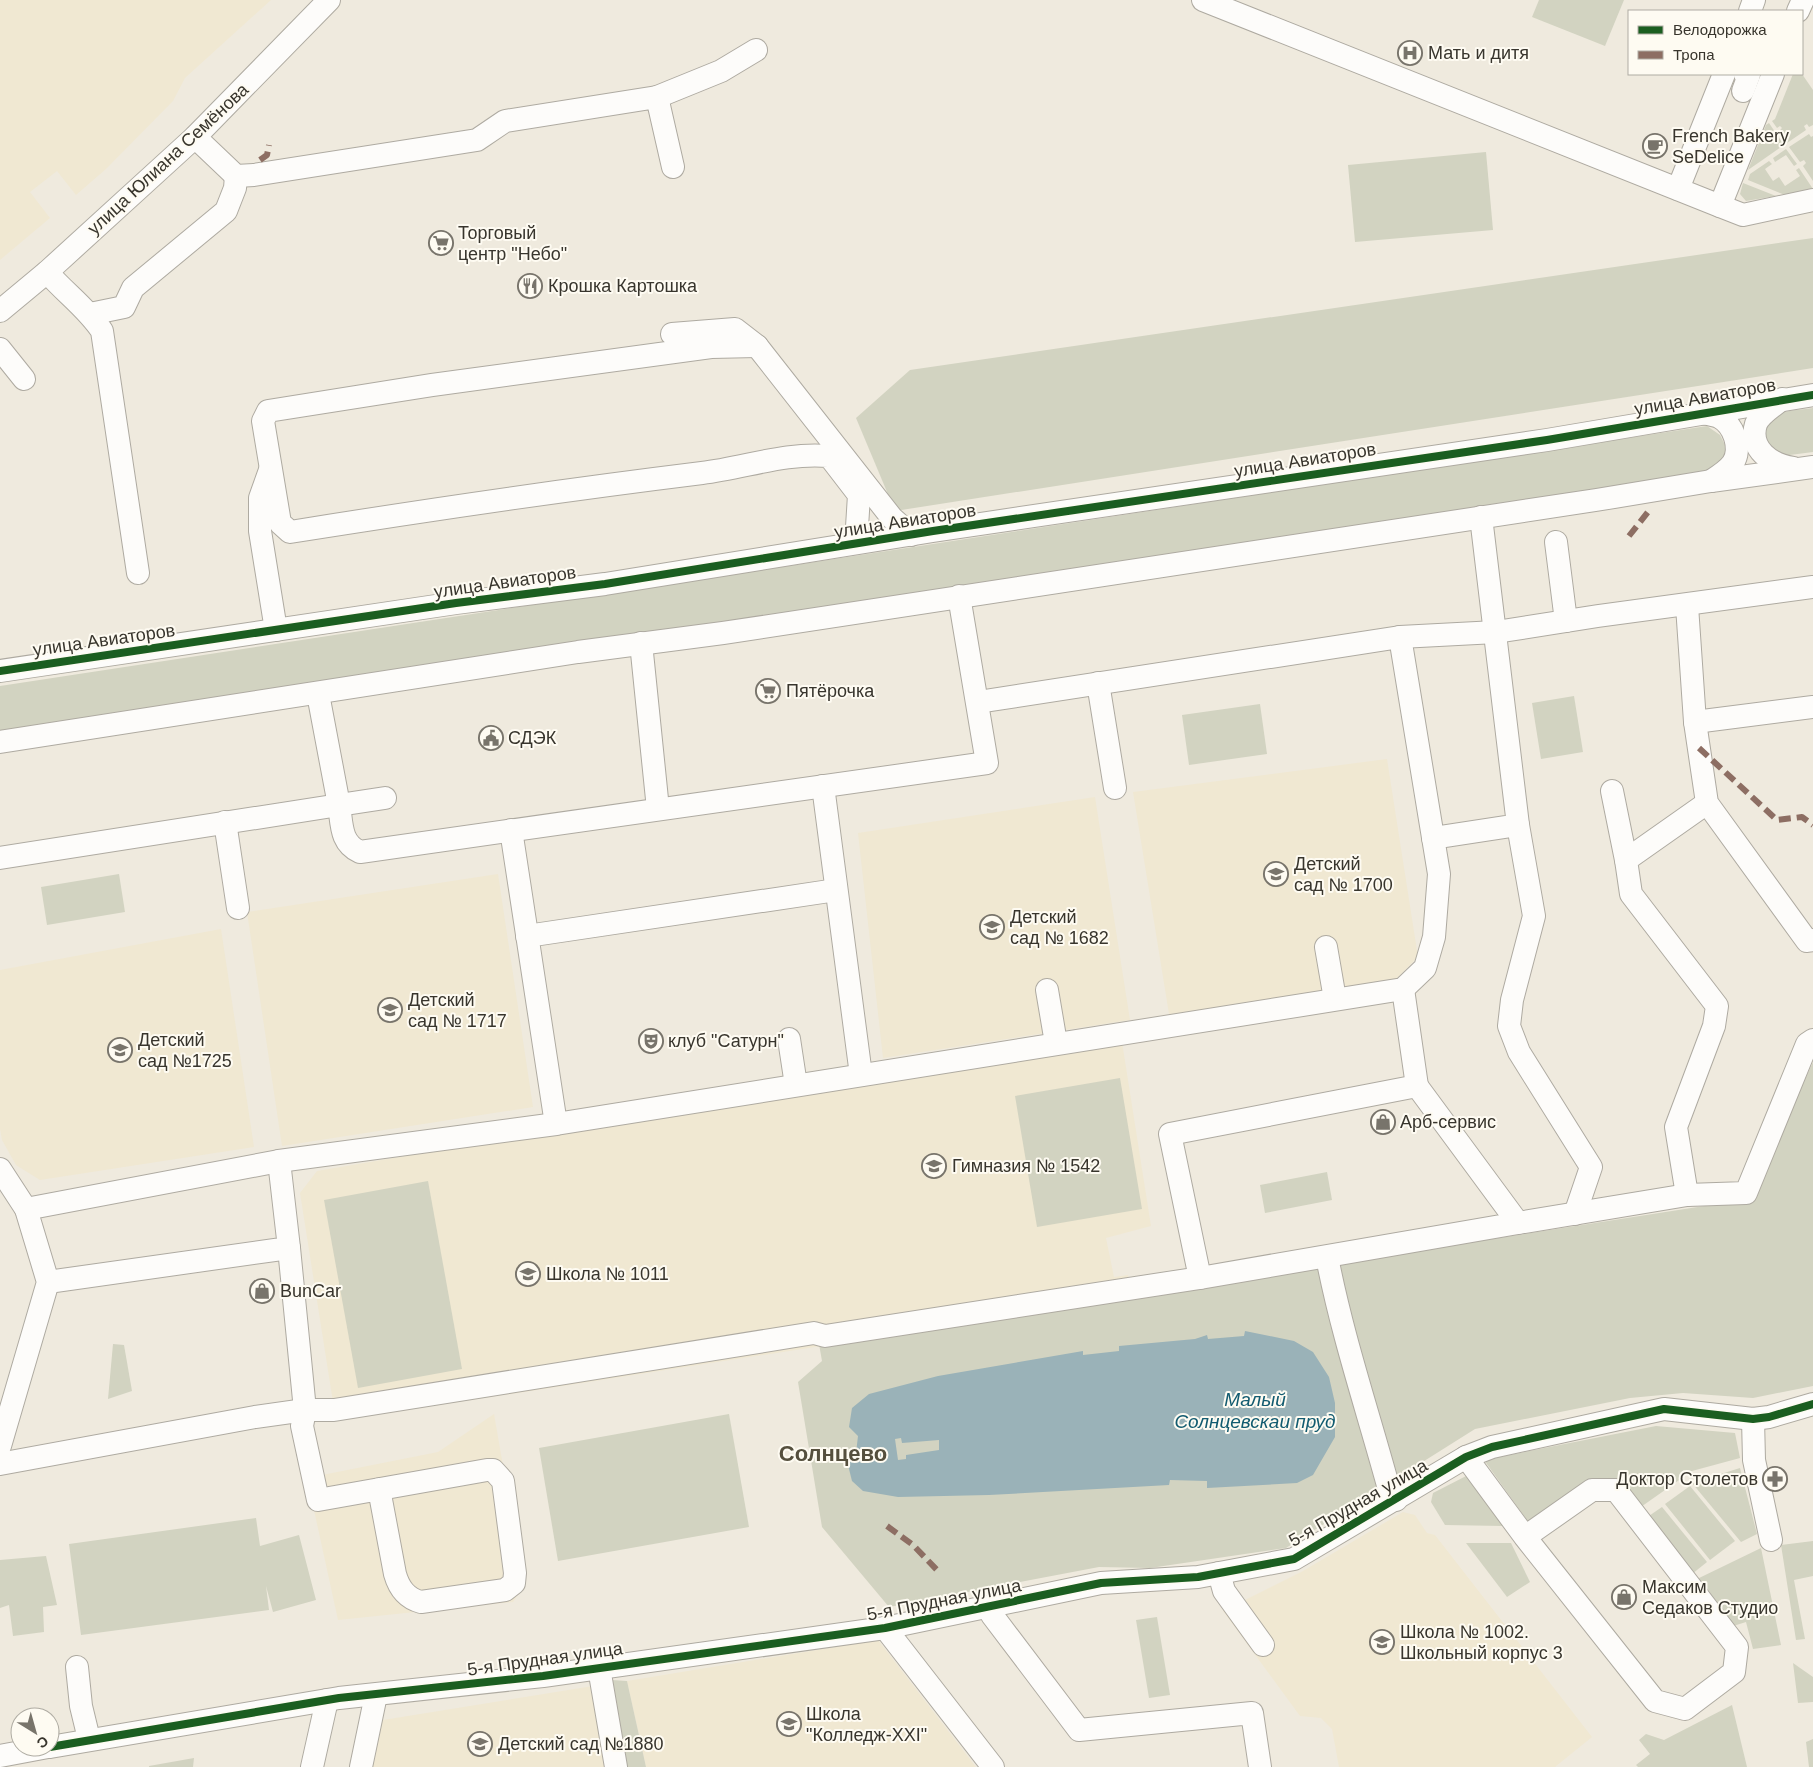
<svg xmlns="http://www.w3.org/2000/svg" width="1813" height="1767" viewBox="0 0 1813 1767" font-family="Arial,sans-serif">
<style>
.built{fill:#f0e8d2}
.green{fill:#d2d3c1}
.water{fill:#9ab2b8;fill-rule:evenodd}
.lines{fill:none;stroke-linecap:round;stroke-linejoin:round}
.minor-casing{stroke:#aeaaa1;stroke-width:24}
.minor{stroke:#fdfcfa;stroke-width:22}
.quiet{stroke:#8d6e63;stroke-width:6;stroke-dasharray:12 6;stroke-linecap:butt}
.cycleway-casing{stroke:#fefbf2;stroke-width:11}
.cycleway{stroke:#1b5e20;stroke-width:8}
.labels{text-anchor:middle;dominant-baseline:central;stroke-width:4;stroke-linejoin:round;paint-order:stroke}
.poi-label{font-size:18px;fill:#38352d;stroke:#fefbf2;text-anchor:start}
.street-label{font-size:18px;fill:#38352d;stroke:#fefbf2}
.water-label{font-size:19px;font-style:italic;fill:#125b70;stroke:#fefbf2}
.district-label{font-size:22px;font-weight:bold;fill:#554f3d;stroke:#fefbf2}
</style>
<rect width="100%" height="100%" fill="#efeade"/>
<g class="built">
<path d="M 0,0 L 271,0 L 185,78 L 173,101 L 106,169 L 76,195 L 57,171 L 30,192 L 50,218 L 0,260 Z"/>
<path d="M 1387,759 L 1418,957 L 1395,980 L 1208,1012 L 1169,1014 L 1133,792 Z"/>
<path d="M 1095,797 L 1130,1020 L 883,1058 L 858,833 Z"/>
<path d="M 498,874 L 533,1107 L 282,1146 L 247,912 Z"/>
<path d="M 221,929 L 254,1147 L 40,1180 L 16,1165 L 2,1140 L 0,1129 L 0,970 Z"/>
<path d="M 1122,1042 L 1151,1226 L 1106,1238 L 1114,1277 L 1128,1275 L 1132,1298 L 336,1421 L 300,1193 L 317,1171 L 547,1132 Z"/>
<path d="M 494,1414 L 524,1586 L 513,1602 L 338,1620 L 307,1478 L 438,1452 Z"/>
<path d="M 1403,1512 L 1415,1515 L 1427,1533 L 1435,1535 L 1592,1737 L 1555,1767 L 1339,1767 L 1332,1729 L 1321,1718 L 1300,1716 L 1223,1611 L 1303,1571 Z"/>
<path d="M 878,1640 L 976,1767 L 646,1767 L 627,1681 Z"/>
<path d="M 593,1686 L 605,1767 L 354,1767 L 364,1717 L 383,1720 Z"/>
</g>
<g class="green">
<path d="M 1539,0 L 1624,0 L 1605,46 L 1532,17 Z"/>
<path d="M 1793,74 L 1802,74 L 1813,90 L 1813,125 L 1809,127 L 1807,124 L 1804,126 L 1806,130 L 1787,143 L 1779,131 L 1782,128 L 1780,126 L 1777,128 L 1772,121 L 1775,119 Z"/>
<path d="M 1769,123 L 1784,145 L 1748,170 L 1766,125 Z"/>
<path d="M 1809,134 L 1811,137 L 1813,136 L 1813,181 L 1803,166 L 1806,163 L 1804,160 L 1800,162 L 1789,147 Z"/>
<path d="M 1786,149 L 1797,164 L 1794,166 L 1786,155 L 1775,162 L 1773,158 Z"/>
<path d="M 1486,152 L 1493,230 L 1355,242 L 1348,165 Z"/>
<path d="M 1769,161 L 1772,164 L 1765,169 L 1773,181 L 1779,177 L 1785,186 L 1800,176 L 1796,170 L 1799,168 L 1813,189 L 1785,195 L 1748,180 L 1750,174 Z"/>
<path d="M 1743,183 L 1776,196 L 1746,201 L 1740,194 Z"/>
<path d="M 1813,238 L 1813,368 L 895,511 L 856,418 L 910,370 Z"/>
<path d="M 1813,408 L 1813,452 L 1782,456 L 1762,438 C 1767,408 1788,412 1813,408 Z"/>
<path d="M 1707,426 L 1720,435 L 1727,449 L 1721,463 L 1708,473 L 0,733 L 0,686 Z"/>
<path d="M 1574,696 L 1583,752 L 1541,759 L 1532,703 Z"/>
<path d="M 1260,704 L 1267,754 L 1189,765 L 1182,715 Z"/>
<path d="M 119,874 L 125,912 L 47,925 L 41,887 Z"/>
<path d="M 1813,1062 L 1813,1386 L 1753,1398 L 1683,1393 L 1630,1398 L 1475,1429 L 1286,1548 L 1150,1568 L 1099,1567 L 889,1607 L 822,1527 L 798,1382 L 822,1361 L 819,1344 L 1749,1199 Z"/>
<path d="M 1120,1078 L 1142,1209 L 1037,1227 L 1015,1096 Z"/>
<path d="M 1327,1172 L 1332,1200 L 1265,1213 L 1260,1185 Z"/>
<path d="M 428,1181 L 462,1369 L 358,1388 L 324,1200 Z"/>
<path d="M 113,1344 L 124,1345 L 132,1391 L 108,1399 Z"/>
<path d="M 729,1414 L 749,1527 L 558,1561 L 539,1448 Z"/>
<path d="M 1656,1426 L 1735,1433 L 1740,1458 L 1692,1471 L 1638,1509 L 1622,1485 L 1529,1523 L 1484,1460 Z"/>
<path d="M 1740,1468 L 1757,1534 L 1741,1542 L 1692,1483 Z"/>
<path d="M 1470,1474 L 1503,1526 L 1445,1525 L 1431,1502 L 1433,1493 Z"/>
<path d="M 1690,1486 L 1735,1541 L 1710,1560 L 1665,1504 Z"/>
<path d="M 1662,1507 L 1707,1562 L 1692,1574 L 1646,1518 Z"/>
<path d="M 256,1518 L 260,1546 L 299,1535 L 316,1600 L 273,1612 L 266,1586 L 269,1610 L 81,1635 L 69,1544 Z"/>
<path d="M 1813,1541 L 1813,1576 L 1794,1580 L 1805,1639 L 1796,1640 L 1781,1545 Z"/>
<path d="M 1466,1543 L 1511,1543 L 1530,1582 L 1507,1597 Z"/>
<path d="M 1761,1548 L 1781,1645 L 1753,1649 L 1746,1622 L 1730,1627 L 1695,1580 Z"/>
<path d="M 46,1556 L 57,1605 L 43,1607 L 44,1632 L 13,1636 L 9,1605 L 0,1608 L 0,1560 Z"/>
<path d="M 1157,1617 L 1170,1695 L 1149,1698 L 1136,1620 Z"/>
<path d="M 1793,1663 L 1813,1677 L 1813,1702 L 1798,1703 Z"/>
<path d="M 612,1680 L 627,1681 L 646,1767 L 625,1767 Z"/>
<path d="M 1732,1705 L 1747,1767 L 1638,1767 L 1636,1765 L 1650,1754 L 1639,1740 L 1646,1734 L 1664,1740 Z"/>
<path d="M 1813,1739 L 1813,1767 L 1809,1767 L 1806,1742 Z"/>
<path d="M 194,1758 L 193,1767 L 149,1767 L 149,1766 Z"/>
</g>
<path class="water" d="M 1245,1331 L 1294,1341 L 1313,1352 L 1329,1377 L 1335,1403 L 1335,1437 L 1313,1475 L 1297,1483 L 1207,1488 L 1207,1481 L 1170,1480 L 1169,1485 L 989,1495 L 898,1497 L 863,1491 L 852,1481 L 847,1461 L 856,1453 L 858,1436 L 849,1427 L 852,1408 L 869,1394 L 938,1376 L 1083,1351 L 1083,1355 L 1119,1351 L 1119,1346 L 1195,1339 L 1207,1335 L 1208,1339 L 1244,1336 ZM 901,1438 L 902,1443 L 939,1440 L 939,1450 L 906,1455 L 906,1459 L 898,1460 L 895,1439 Z"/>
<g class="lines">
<defs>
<g id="minor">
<path d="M 1203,0 L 1720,206 L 1773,74"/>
<path d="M 1750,11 L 1754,0"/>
<path d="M 1798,11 L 1803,0"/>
<path d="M 1743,91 L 1749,75 L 1745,74"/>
<path d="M 657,97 L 721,71 L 756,50"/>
<path d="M 195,137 L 236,176 L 254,175 L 477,140 L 505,121 L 657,97 L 673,167"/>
<path d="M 1678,189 L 1724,74"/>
<path d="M 1720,206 L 1743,215 L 1813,200"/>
<path d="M 47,272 C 65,293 87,308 102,331 L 138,573"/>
<path d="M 0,311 L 47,272 L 195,137 L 329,0"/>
<path d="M 90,314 L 124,307 L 133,288 L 226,211 L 235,188 L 236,176"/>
<path d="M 672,334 L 735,329 L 757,346 L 892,518 L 911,535"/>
<path d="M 757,346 L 711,347 L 432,385 L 268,411 L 263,421 L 280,523 L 290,532 C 427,510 564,490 702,473 C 745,468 785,452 829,456 L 859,495 L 856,543"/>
<path d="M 0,349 L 24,379"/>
<path d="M 1782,399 C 1774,406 1760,414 1756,424 C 1748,449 1772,465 1793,468"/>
<path d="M 1700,412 C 1706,414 1714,415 1719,417 C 1734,425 1742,448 1733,463 C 1728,470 1719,476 1711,481"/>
<path d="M 270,470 L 260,498 L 260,531 L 276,630"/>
<path d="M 1556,542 L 1566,621"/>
<path d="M 1687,606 L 1695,722 L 1707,803 L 1807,941 L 1813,940"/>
<path d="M 1400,637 L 1496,632 L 1598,616 L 1813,587"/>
<path d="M 641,643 L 658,809"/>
<path d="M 0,671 L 456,603 L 605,584 L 933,531 L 1547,440 L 1813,395"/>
<path d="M 1098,683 L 1115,788"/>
<path d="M 1695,722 L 1813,707"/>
<path d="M 0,742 L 578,652 L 723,633 L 1596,500 L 1711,481 L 1813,467"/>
<path d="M 823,786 L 861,1075"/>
<path d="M 1612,791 L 1626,860"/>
<path d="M 385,798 L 339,805 C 342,824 340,843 360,852 L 987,763 L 959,596"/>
<path d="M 225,822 L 238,908"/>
<path d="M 1518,825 L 1534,916 L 1512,1000 L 1509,1026 L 1519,1052 L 1591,1167 L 1575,1214"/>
<path d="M 511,830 L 556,1124"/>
<path d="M 1433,838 L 1518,825 L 1481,517"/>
<path d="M 0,858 L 339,805 L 318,694"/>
<path d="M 527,936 L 836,890"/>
<path d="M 1326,947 L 1335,999"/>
<path d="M 1047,990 L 1056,1043"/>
<path d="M 789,1039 L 796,1085"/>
<path d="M 0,1169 L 26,1209 L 48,1282 L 0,1446"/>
<path d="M 1687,1195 L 1676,1127 L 1714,1026 L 1717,1006 L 1631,894 L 1626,860 L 1707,803"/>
<path d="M 26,1209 L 279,1161 L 556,1124 L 1403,989 L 1425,968 L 1434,937 L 1439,874 L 1400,637 L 978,702"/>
<path d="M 1518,1223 L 1687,1195 L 1746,1193 L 1807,1044 L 1813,1040"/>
<path d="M 289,1248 L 305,1410 L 302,1426 L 318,1500 L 487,1470 L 493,1470 L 503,1481 L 515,1573 L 514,1583 L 505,1590 L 421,1602 C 406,1598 399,1588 395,1574 L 379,1489"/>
<path d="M 1327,1257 C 1342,1335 1368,1412 1389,1489 L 1396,1500"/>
<path d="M 1200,1278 L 1518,1223 L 1417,1086"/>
<path d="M 48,1282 L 289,1248 L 279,1161"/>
<path d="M 1753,1419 L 1754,1460 L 1771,1540"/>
<path d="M 1466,1457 L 1525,1537 L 1655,1701 L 1685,1709 L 1734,1672 L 1737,1647 L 1616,1490 L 1592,1490 L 1525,1537"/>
<path d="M 0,1464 L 255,1417 L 305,1410 L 334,1410 L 814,1333 L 825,1336 L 1200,1278 L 1170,1134 L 1417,1086 L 1403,989"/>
<path d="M 1219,1573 L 1224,1591 L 1263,1645"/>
<path d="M 992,1606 L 992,1615 L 1079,1730 L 1252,1713 L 1260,1767"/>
<path d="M 885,1628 L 993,1767"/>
<path d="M 77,1667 L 81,1706 L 89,1739"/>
<path d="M 599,1668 L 616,1767"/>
<path d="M 50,1747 L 339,1698 L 543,1676 L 885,1628 L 1101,1583 L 1198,1577 L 1294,1559 L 1466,1457 L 1492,1447 L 1664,1409 L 1753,1419 L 1769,1417 L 1813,1404"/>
<path d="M 0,1756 L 48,1747"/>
<path d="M 312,1767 L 327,1700"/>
<path d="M 361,1767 L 376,1695"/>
</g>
</defs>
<use href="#minor" class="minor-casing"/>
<use href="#minor" class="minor"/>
<g class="quiet">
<path d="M 260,160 L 267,155 L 269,145"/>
<path d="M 1629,536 L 1648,512"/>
<path d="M 1699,748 L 1777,820 L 1802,817 L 1813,825"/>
<path d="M 887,1526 L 913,1545 L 937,1570"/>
</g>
<defs>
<g id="cycleway">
<path d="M 0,671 L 456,603 L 605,584 L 933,531 L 1547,440 L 1813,395"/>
<path d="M 50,1747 L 339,1698 L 543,1676 L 885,1628 L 1101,1583 L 1198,1577 L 1294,1559 L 1466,1457 L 1492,1447 L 1664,1409 L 1753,1419 L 1769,1417 L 1813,1404"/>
</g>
</defs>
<use href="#cycleway" class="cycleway-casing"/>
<use href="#cycleway" class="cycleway"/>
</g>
<defs>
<symbol id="hospital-ring" viewBox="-11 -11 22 22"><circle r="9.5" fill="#fefbf2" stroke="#78746b" stroke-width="1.5"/><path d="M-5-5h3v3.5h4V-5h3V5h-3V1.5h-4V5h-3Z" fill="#78746b"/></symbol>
<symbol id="cafe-ring" viewBox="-11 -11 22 22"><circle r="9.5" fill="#fefbf2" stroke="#78746b" stroke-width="1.5"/><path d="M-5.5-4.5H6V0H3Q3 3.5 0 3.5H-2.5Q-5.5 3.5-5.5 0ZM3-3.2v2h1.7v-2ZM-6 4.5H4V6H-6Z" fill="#78746b"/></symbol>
<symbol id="supermarket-ring" viewBox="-11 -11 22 22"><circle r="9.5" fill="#fefbf2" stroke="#78746b" stroke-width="1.5"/><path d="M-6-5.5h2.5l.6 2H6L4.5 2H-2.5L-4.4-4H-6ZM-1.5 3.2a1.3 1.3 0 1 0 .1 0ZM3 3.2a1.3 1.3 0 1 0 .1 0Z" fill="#78746b"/></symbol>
<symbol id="restaurant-ring" viewBox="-11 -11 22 22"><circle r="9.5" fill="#fefbf2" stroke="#78746b" stroke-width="1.5"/><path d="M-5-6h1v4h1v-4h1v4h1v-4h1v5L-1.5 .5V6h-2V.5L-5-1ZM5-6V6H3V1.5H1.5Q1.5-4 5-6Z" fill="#78746b"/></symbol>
<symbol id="civic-ring" viewBox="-11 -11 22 22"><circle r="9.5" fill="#fefbf2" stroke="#78746b" stroke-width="1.5"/><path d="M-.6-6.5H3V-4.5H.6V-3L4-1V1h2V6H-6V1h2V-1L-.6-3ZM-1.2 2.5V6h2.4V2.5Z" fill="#78746b"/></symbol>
<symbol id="school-ring" viewBox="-11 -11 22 22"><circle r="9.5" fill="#fefbf2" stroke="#78746b" stroke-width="1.5"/><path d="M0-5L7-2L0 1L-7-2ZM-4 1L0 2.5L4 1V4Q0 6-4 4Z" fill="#78746b"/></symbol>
<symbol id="theatre-ring" viewBox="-11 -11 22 22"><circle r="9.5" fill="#fefbf2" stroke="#78746b" stroke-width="1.5"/><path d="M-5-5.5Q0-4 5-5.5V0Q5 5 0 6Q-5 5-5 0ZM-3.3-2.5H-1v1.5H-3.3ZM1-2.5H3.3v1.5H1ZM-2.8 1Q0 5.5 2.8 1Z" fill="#78746b"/></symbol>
<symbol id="shop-ring" viewBox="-11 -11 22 22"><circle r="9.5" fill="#fefbf2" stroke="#78746b" stroke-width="1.5"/><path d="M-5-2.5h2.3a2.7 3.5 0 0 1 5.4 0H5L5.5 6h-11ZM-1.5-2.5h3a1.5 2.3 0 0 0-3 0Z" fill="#78746b"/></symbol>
<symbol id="pharmacy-ring" viewBox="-11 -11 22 22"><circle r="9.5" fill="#fefbf2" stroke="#78746b" stroke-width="1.5"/><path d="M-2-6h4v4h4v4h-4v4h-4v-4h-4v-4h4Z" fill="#78746b"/></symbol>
</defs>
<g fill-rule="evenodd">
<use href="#hospital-ring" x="1396" y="39" width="28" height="28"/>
<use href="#cafe-ring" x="1641" y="132" width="28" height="28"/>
<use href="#supermarket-ring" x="427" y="229" width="28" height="28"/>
<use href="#restaurant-ring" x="516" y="272" width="28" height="28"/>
<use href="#supermarket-ring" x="754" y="677" width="28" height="28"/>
<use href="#civic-ring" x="477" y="724" width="28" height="28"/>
<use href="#school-ring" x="1262" y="860" width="28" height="28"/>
<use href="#school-ring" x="978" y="913" width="28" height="28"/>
<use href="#school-ring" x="376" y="996" width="28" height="28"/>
<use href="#theatre-ring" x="637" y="1027" width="28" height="28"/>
<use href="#school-ring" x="106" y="1036" width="28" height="28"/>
<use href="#shop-ring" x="1369" y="1108" width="28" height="28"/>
<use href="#school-ring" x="920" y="1152" width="28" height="28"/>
<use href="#school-ring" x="514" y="1260" width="28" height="28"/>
<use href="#shop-ring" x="248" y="1277" width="28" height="28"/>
<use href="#pharmacy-ring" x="1761" y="1465" width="28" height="28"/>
<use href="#shop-ring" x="1610" y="1583" width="28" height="28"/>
<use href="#school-ring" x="1368" y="1628" width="28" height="28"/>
<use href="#school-ring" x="775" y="1710" width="28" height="28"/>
<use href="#school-ring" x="466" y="1730" width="28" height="28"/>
</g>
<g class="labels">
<g class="poi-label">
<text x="1428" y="53">Мать и дитя</text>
<text x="1672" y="136">French Bakery<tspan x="1672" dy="21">SeDelice</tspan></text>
<text x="458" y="233">Торговый<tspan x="458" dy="21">центр "Небо"</tspan></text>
<text x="548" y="286">Крошка Картошка</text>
<text x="786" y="691">Пятёрочка</text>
<text x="508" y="738">СДЭК</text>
<text x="1294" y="864">Детский<tspan x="1294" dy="21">сад № 1700</tspan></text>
<text x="1010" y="917">Детский<tspan x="1010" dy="21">сад № 1682</tspan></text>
<text x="408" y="1000">Детский<tspan x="408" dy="21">сад № 1717</tspan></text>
<text x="138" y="1040">Детский<tspan x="138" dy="21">сад №1725</tspan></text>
<text x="668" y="1041">клуб "Сатурн"</text>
<text x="1400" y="1122">Арб-сервис</text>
<text x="952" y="1166">Гимназия № 1542</text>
<text x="546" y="1274">Школа № 1011</text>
<text x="280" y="1291">BunCar</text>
<text x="1758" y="1479" text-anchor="end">Доктор Столетов</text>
<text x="1642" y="1587">Максим<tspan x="1642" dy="21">Седаков Студио</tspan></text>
<text x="1400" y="1632">Школа № 1002.<tspan x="1400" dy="21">Школьный корпус 3</tspan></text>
<text x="806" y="1714">Школа<tspan x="806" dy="21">"Колледж-XXI"</tspan></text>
<text x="498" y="1744">Детский сад №1880</text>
</g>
<g class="street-label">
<text transform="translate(168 159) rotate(-43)">улица Юлиана Семёнова</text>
<text transform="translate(1705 397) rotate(-10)">улица Авиаторов</text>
<text transform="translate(1305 460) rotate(-9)">улица Авиаторов</text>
<text transform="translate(905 521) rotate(-9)">улица Авиаторов</text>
<text transform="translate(505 582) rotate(-8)">улица Авиаторов</text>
<text transform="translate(104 640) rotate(-8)">улица Авиаторов</text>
<text transform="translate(1358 1503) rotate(-30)">5-я Прудная улица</text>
<text transform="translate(944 1600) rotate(-11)">5-я Прудная улица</text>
<text transform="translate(545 1659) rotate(-8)">5-я Прудная улица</text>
</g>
<g class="water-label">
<text x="1255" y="1399">Малый<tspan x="1255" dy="22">Солнцевскаи пруд</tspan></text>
</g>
<g class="district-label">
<text x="833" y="1453">Солнцево</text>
</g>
</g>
<rect x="1628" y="10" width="175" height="65" fill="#fefbf2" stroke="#afaca3"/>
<rect x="1638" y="26" width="25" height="8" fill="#1b5e20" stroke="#afaca3"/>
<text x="1673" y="35" font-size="15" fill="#38352d">Велодорожка</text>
<rect x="1638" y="51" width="25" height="8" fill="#8d6e63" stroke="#afaca3"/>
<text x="1673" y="60" font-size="15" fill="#38352d">Тропа</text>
<g transform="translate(35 1732) rotate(143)"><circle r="24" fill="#fefbf2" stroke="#afaca3"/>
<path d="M0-4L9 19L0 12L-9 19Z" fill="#78746b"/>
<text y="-8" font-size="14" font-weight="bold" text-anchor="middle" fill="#38352d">С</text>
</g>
</svg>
